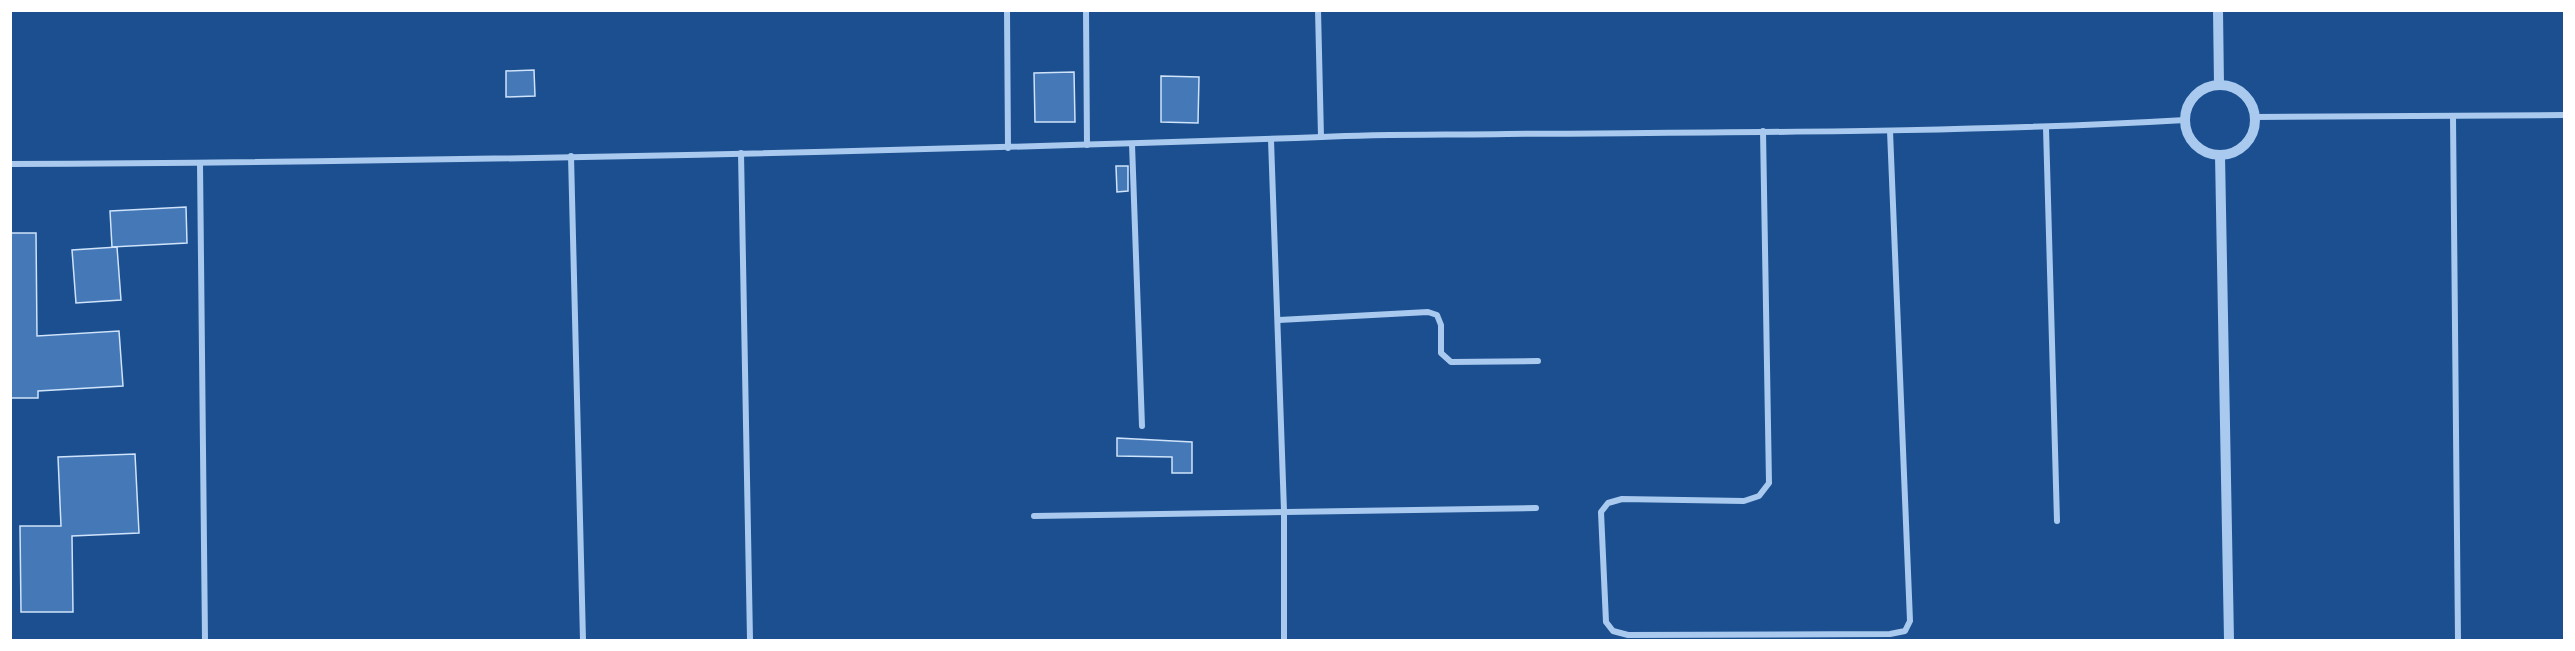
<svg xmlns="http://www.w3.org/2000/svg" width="2575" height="651" viewBox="0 0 2575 651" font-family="Signika,sans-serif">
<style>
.building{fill:#4478b7;stroke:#cfe3fa;stroke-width:1.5}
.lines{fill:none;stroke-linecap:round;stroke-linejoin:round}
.minor{stroke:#a9c9ee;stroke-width:6}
.tertiary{stroke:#a9c9ee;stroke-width:10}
</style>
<rect width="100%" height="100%" fill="#1b4f8f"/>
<g class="building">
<path d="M 534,70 L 535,96 L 506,97 L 506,71 Z"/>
<path d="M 1074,72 L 1075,122 L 1035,122 L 1034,73 Z"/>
<path d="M 1161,76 L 1199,77 L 1198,123 L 1161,122 Z"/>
<path d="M 1116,166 L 1128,166 L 1128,191 L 1117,192 Z"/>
<path d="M 186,207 L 187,243 L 112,247 L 110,211 Z"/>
<path d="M 10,233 L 36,233 L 37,336 L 119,331 L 123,386 L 38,391 L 38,398 L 10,398 Z"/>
<path d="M 117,247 L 121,300 L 76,303 L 72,250 Z"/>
<path d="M 1117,438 L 1192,442 L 1192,473 L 1172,473 L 1172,457 L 1117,456 Z"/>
<path d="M 135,454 L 139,533 L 72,536 L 73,612 L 21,612 L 20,526 L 61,526 L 58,457 Z"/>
</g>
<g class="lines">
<g class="minor">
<path d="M 1007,10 L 1008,148"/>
<path d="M 1086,10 L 1087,145"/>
<path d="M 1318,10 L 1321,137"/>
<path d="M 2255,117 L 2564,115"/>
<path d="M 2453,117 L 2458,640"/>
<path d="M 2046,128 L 2057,521"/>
<path d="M 1763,131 L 1769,483 L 1759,496 L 1744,501 L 1622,499 L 1608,503 L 1601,512 L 1606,622 L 1613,631 L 1628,635 L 1890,634 L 1905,631 L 1910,621 L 1890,131"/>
<path d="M 1271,140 L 1284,511 L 1284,640"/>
<path d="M 1132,144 L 1142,426"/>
<path d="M 741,153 L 750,640"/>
<path d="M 571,156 L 583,640"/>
<path d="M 200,163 L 205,640"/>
<path d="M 10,164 C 448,162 885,152 1322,137 C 1383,134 1445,135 1507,134 C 1733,132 1959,133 2185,120"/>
<path d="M 1279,320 L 1428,312 L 1437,315 L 1441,325 L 1441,353 L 1451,362 L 1538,361"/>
<path d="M 1034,516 L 1536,508"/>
</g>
<g class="tertiary">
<path d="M 2218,10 L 2219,85"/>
<circle cx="2220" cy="120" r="35"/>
<path d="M 2220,155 L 2229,640"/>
</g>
</g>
<rect width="2575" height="651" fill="none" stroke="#ffffff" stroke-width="24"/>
</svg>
